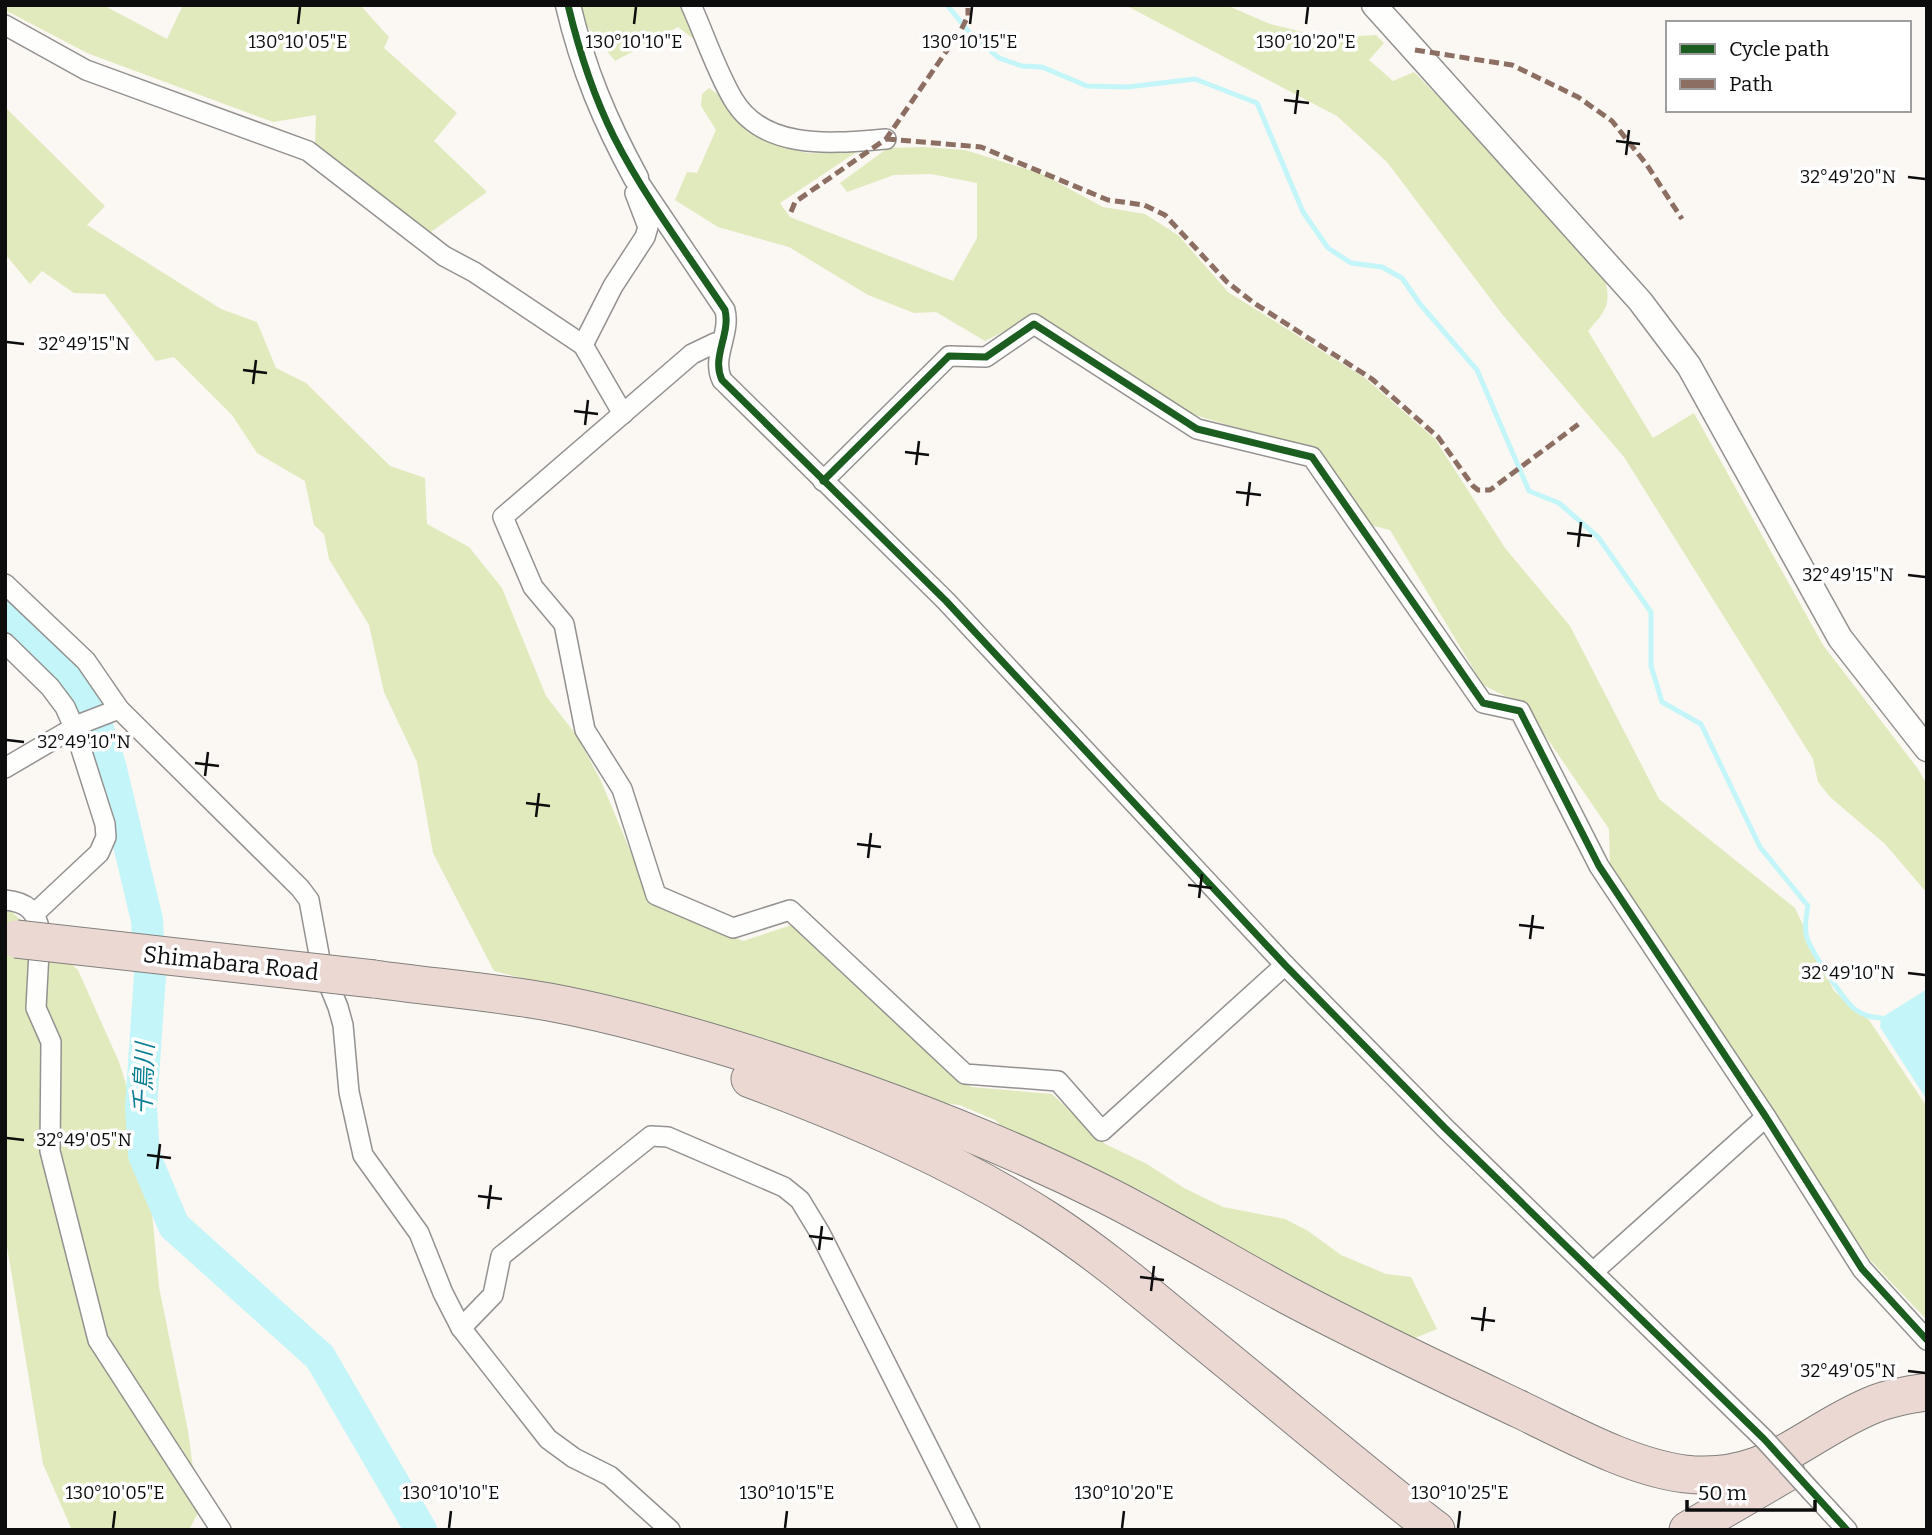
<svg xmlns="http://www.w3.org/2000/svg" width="1932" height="1535" viewBox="0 0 1932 1535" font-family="Bitter,'Noto Sans JP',serif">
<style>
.forest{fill:#e1eabd}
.water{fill:#c4f6f9}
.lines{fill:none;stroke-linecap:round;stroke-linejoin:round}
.stream{stroke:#c4f6f9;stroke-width:5}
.river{stroke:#c4f6f9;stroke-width:32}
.minor-casing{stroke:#949290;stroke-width:22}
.tertiary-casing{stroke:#949290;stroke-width:27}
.motorway-casing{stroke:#81807d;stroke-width:39}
.minor{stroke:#fefefd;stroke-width:19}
.tertiary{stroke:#fefefd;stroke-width:24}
.motorway{stroke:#ebd8d3;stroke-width:37}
.minor-bridge-casing{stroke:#949290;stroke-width:22;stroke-linecap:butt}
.motorway-bridge-casing{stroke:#81807d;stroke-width:39;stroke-linecap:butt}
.minor-bridge{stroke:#fefefd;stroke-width:19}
.motorway-bridge{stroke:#ebd8d3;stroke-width:37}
.quiet{stroke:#8d6e63;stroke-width:5;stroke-dasharray:10 5;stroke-linecap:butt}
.cycleway-casing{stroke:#fff;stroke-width:11}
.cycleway{stroke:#1b5e20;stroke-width:7}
.ticks{fill:none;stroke:#0d0d0d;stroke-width:2.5}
.labels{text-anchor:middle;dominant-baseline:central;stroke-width:7;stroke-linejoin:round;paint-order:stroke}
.street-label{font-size:23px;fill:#0d0d0d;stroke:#fff}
.water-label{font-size:24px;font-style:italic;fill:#0c8093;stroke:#fff}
.ticks-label{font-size:18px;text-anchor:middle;fill:#0d0d0d;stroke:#fff;stroke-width:7;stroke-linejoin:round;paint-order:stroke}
</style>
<rect width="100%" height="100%" fill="#fbf7f2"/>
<g class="forest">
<path d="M 5,5 L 103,5 L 167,39 L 183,5 L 360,5 L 389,37 L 384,48 L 457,113 L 434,141 L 487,192 L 428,234 L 315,144 L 316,115 L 273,122 L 87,53 L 5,10 Z"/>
<path d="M 579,5 L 688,5 L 704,47 L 678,27 L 615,61 L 582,20 Z"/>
<path d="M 1125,5 L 1226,5 L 1270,24 L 1328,38 L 1376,35 L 1384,43 L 1369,60 L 1393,81 L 1414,72 L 1500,160 L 1605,280 C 1612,306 1604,312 1588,331 L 1653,438 L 1694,413 L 1823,645 L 1918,769 L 1927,785 L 1927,893 L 1885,844 L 1830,797 L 1818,782 L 1813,759 L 1624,457 L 1502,314 L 1387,162 L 1337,116 Z"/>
<path d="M 709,88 C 740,109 770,147 808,153 C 823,155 851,147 867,145 L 780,203 L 790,217 L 953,281 L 977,238 L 977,183 L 931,174 L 894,175 L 847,192 L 840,183 L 888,148 L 925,147 L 965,150 L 1042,174 L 1103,207 L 1145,214 L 1179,236 L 1228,292 L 1365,378 L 1435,439 L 1505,548 L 1570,626 L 1659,799 L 1795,908 L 1834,991 L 1869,1020 L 1927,1107 L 1927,1320 L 1869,1259 L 1610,867 L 1609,829 L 1525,706 L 1483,685 L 1390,530 L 1366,524 L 1321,454 L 1195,415 L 1034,316 L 985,341 L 936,312 L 914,313 L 868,295 L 789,247 L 718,227 L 675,200 L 687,172 L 697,173 L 716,130 L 701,106 L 702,94 Z"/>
<path d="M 5,107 L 105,206 L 87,225 L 221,309 L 257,322 L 276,368 L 306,383 L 390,466 L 425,478 L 427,524 L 469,547 L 502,588 L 546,696 L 577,736 L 601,781 L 649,896 L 743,941 L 795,924 L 971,1087 L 1052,1094 L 1105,1144 L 1147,1164 L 1184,1188 L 1223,1207 L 1285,1219 L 1308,1231 L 1341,1255 L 1386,1274 L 1411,1277 L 1437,1329 L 1410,1340 L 1302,1286 L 1146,1193 L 1012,1136 L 995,1120 L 960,1105 L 934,1102 L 653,1011 L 494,971 L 433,853 L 417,762 L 384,692 L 369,625 L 329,559 L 324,534 L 314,525 L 305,481 L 257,453 L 232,415 L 174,357 L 156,361 L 105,294 L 74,293 L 42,271 L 30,284 L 5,254 Z"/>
<path d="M 5,906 L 78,970 L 119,1062 L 146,1149 L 159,1287 L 188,1431 L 199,1511 L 189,1530 L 72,1530 L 43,1464 L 5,1234 Z"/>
</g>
<path class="water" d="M 1927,989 L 1927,1100 L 1880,1027 L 1881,1018 Z"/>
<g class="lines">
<path class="stream" d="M 947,5 L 970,33 L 999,58 L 1022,66 L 1042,67 L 1087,86 L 1127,87 L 1195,79 L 1257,103 L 1303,212 L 1328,248 L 1351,263 L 1382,267 L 1402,278 L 1420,304 L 1477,370 L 1529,491 L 1559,503 L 1598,537 L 1651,612 L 1651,666 L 1662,702 L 1701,724 L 1760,847 L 1808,906 C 1806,916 1804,929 1807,938 C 1812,952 1845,1003 1856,1010 C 1865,1016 1871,1017 1881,1018"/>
<path class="river" d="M 5,613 L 48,654 L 91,708 L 110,765 L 147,920 L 150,975 L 141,1107 L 144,1155 L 174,1226 L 320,1357 L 421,1530"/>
<defs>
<g id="minor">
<path d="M 691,5 C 705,36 716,70 733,99 C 764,152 835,143 886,139"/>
<path d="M 5,25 L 86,70 L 308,151 L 444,256 L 474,272 L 583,345 L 623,414"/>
<path d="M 636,178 L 725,310 C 731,334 711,357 722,380 L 946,601 L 1285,965 L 1445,1128 L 1764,1439"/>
<path d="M 722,343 L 715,343 L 692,354 L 503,517 L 533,587 L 564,624 L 585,730 L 622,789 L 656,895 L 733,928 L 790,910 L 965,1074 L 1058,1081 L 1102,1131 L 1285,965"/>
<path d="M 583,345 L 613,286 L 645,237 L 648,227 L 635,193"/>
<path d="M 823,481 L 949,356 L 986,357 L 1034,324 L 1197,429 L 1312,457 L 1483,703 L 1520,711 L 1599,866 L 1766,1117 L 1862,1269 L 1927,1340"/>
<path d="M 5,584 L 86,661 L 119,709 L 300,888 L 309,900 L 321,965 L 338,1007 L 343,1025 L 349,1092 L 363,1155 L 419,1233 L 443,1293 L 461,1328 L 548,1439 L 574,1458 L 610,1476 L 670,1530"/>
<path d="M 5,643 L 50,687 L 65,707 L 74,727 L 105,824 L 106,837 L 99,853 L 35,913"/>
<path d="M 5,768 L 80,724 L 119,709"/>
<path d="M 5,900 C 27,902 37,911 40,933 L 36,1008 L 51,1042 L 50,1151 L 98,1340 L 221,1530"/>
<path d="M 1593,1272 L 1766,1117"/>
<path d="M 461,1328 L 493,1295 L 501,1256 L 651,1136 L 668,1137 L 784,1187 L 800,1200 L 820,1233 L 970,1530"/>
<path d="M 1811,1491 L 1847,1530"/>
</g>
<g id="tertiary">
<path d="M 568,5 C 583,69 605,121 636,178"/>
<path d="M 1374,5 L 1640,301 L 1689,366 L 1840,638 L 1927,749"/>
</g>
<g id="motorway">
<path d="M 374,979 C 432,987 492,992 549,1002 C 624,1016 696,1037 768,1060 C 883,1097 996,1140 1104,1194 C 1166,1225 1226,1262 1287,1295 C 1364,1336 1443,1373 1521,1410 C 1571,1434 1630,1467 1685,1474 C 1767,1483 1802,1435 1870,1406 C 1888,1398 1907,1395 1927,1392"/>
<path d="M 750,1079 C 852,1117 954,1160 1046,1219 C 1097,1252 1143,1291 1189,1329 C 1272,1396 1352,1465 1436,1530"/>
<path d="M 1688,1530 L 1786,1473"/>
</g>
</defs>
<use href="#minor" class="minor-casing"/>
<use href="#tertiary" class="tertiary-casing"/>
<use href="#motorway" class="motorway-casing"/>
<use href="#minor" class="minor"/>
<use href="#tertiary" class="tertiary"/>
<use href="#motorway" class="motorway"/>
<defs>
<path id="minor-bridge" d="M 1764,1439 L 1811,1491"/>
<path id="motorway-bridge" d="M 16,939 L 374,979"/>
</defs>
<use href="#minor-bridge" class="minor-bridge-casing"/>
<use href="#motorway-bridge" class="motorway-bridge-casing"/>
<use href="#minor-bridge" class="minor-bridge"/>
<use href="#motorway-bridge" class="motorway-bridge"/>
<g class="quiet">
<path d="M 1415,50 L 1512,65 L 1578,97 L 1612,121 L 1647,165 L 1682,219"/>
<path d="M 886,139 L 981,147 L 1108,200 L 1144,205 L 1165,215 L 1227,282 L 1254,303 L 1372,379 L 1438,437 L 1473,486 L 1478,490 L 1490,490 L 1580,423"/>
<path d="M 791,212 L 795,202 L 886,139 L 961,30 L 968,16 L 968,8"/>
</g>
<defs>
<g id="cycleway">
<path d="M 568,5 C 579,51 593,95 614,137 C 645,198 687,253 725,310 C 731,334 711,357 722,380 L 946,601 L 1285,965 L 1445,1128 L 1764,1439 L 1847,1530"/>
<path d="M 823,481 L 949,356 L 986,357 L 1034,324 L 1197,429 L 1312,457 L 1483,703 L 1520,711 L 1599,866 L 1766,1117 L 1862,1269 L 1927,1340"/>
</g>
</defs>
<use href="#cycleway" class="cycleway-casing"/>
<use href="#cycleway" class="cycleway"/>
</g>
<path class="ticks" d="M 298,24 L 300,7M 634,24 L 636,7M 970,24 L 972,7M 1306,24 L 1308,7M 1284,100 L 1309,103M 1295,114 L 1298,90M 1616,141 L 1640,144M 1626,155 L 1629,130M 1908,177 L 1925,179M 7,342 L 24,344M 243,370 L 267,373M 253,384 L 256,360M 574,411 L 598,414M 585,425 L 588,400M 905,452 L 929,455M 916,465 L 919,441M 1236,492 L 1261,495M 1247,506 L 1250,482M 1567,533 L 1592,536M 1578,547 L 1581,522M 1908,575 L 1925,577M 7,740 L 24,742M 195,763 L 219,766M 205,776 L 208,752M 526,803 L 550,806M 536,817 L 539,793M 857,844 L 881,847M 868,858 L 871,833M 1188,885 L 1212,888M 1199,898 L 1202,874M 1519,925 L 1544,928M 1530,939 L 1533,915M 1908,973 L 1925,975M 7,1138 L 24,1140M 147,1155 L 171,1158M 157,1169 L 160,1144M 478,1196 L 502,1199M 488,1209 L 491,1185M 809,1236 L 833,1239M 819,1250 L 822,1226M 1140,1277 L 1164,1280M 1151,1291 L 1154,1266M 1471,1318 L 1495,1321M 1482,1331 L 1485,1307M 1908,1371 L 1925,1373M 113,1528 L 115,1511M 449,1528 L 451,1511M 785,1528 L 787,1511M 1122,1528 L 1124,1511M 1458,1528 L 1460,1511"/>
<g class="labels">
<g class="street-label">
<text transform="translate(231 963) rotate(6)">Shimabara Road</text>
</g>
<g class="water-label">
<text transform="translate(144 1079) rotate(-88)">千鳥川</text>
</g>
</g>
<g class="ticks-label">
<text x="298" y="48">130°10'05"E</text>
<text x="634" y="48">130°10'10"E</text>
<text x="970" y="48">130°10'15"E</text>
<text x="1306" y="48">130°10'20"E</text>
<text x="1848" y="183">32°49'20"N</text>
<text x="84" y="350">32°49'15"N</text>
<text x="1848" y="581">32°49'15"N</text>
<text x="84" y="748">32°49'10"N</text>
<text x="1848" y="979">32°49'10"N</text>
<text x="84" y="1146">32°49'05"N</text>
<text x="1848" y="1377">32°49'05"N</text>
<text x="115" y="1499">130°10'05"E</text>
<text x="451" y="1499">130°10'10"E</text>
<text x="787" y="1499">130°10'15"E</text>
<text x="1124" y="1499">130°10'20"E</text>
<text x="1460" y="1499">130°10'25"E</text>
</g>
<rect width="1932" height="1535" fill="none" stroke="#0d0d0d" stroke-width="14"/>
<rect x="1666" y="21" width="245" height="91" fill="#ffffff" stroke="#9e9e9e" stroke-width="2"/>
<rect x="1680" y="44" width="35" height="10" fill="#1b5e20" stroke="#9e9e9e" stroke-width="2"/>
<text x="1729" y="56" font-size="21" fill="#0d0d0d">Cycle path</text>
<rect x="1680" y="79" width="35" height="10" fill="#8d6e63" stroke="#9e9e9e" stroke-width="2"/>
<text x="1729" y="91" font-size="21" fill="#0d0d0d">Path</text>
<path d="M1687 1500v10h128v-10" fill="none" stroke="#0d0d0d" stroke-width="3.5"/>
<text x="1698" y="1500" font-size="21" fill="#0d0d0d" stroke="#ffffff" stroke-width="5" paint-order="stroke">50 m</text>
</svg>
